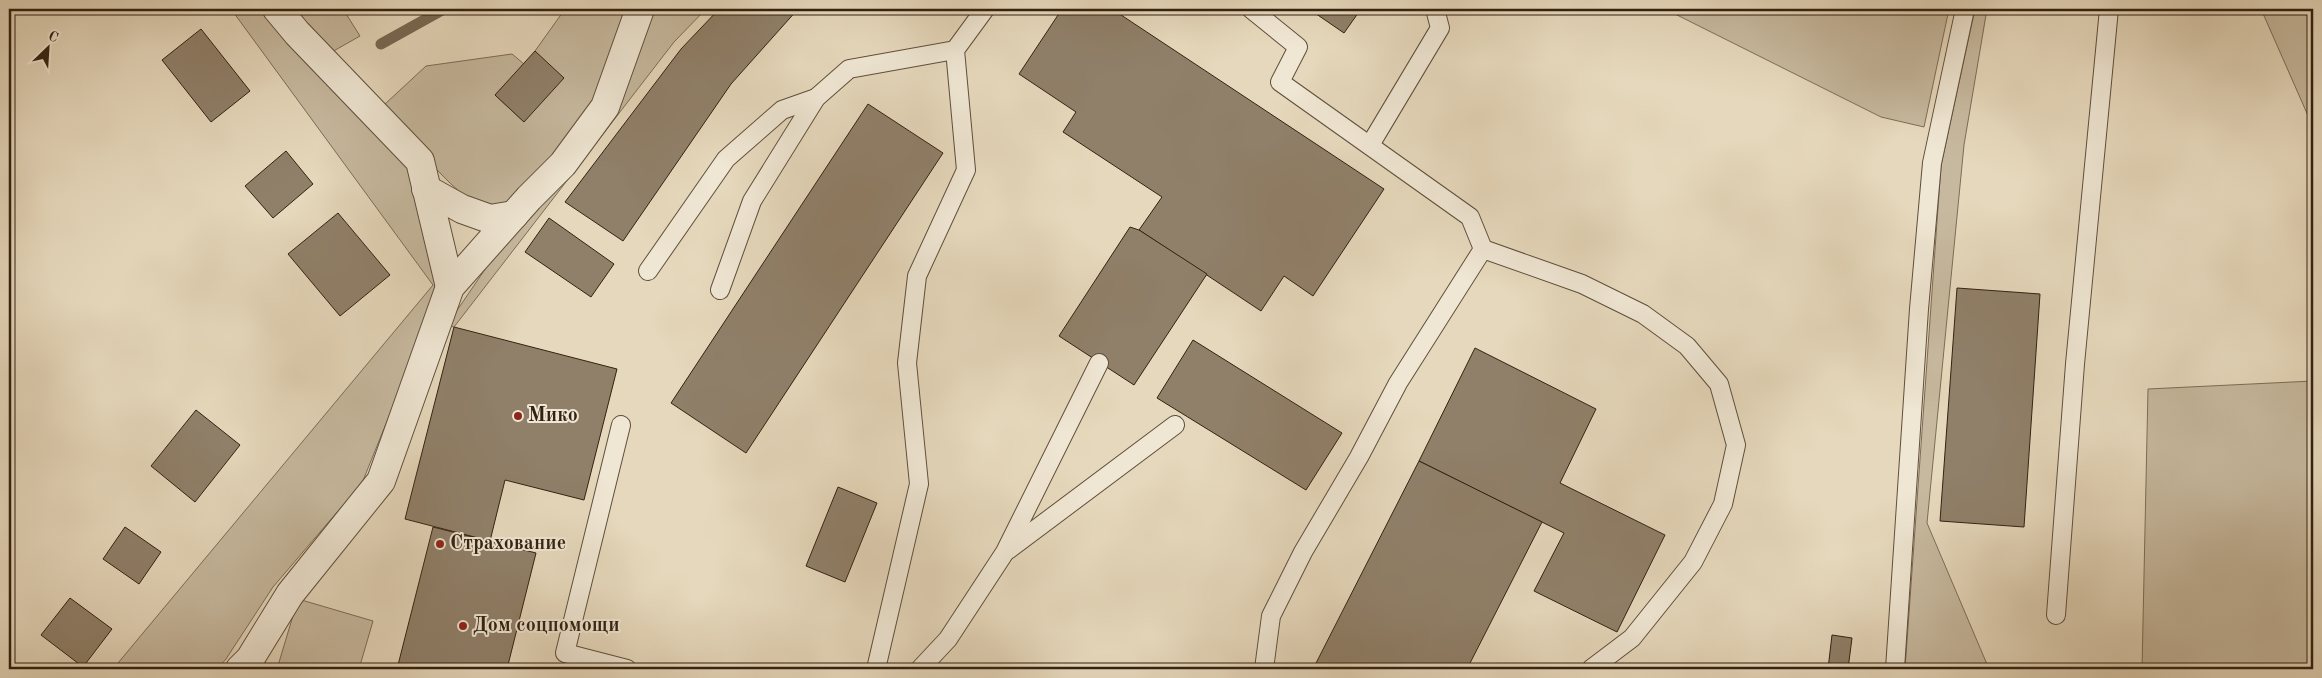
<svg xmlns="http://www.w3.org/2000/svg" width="2322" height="678" viewBox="0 0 2322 678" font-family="'Old Standard TT',serif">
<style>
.green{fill:#c7b99f;stroke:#7c6d58}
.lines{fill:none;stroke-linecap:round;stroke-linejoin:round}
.stream{stroke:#796a55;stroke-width:11}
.building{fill:#90806a;stroke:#322111}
.service-casing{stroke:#5f4f3c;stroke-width:20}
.minor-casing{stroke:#5f4f3c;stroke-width:30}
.service{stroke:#efe6d3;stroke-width:18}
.minor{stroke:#efe6d3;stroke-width:28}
.poi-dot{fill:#8f2418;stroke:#efe6d3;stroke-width:2}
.labels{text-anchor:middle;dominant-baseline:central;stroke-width:4;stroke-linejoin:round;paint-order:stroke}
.poi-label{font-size:20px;font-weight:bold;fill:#322111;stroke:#efe6d3;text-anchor:start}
</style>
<rect width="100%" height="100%" fill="#e6d8bc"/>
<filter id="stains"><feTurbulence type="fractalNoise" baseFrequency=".004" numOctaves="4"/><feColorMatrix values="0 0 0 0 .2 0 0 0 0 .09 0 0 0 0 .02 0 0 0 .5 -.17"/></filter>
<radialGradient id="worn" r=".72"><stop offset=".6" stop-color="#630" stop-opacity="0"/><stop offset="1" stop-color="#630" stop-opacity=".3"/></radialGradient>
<g class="green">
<path d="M 231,9 L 265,9 L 410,164 L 441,288 L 362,483 L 273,587 L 226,659 L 217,669 L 113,669 L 433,285 Z"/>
<path d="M 292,9 L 343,9 L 360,36 L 330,53 Z"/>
<path d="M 565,9 L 632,9 L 600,103 L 507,206 C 500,206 491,208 484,206 C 451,196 407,133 384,105 L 426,66 L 512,54 L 524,64 L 495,95 L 524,122 L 535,51 Z"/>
<path d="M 648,9 L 706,9 L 674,42 L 454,327 L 447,325 L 527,208 L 564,175 Z"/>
<path d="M 1665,9 L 1949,9 L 1924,127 L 1881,117 Z"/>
<path d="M 1975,9 L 1987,9 L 1964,145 L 1927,523 L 1989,669 L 1905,669 L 1941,166 Z"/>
<path d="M 2261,9 L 2313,9 L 2313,127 Z"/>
<path d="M 2313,381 L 2313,669 L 2142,669 L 2148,389 Z"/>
<path d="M 298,599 L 373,621 L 359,669 L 277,669 Z"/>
</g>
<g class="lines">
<path class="stream" d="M 381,44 L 444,9"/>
</g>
<g class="building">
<path d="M 109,9 L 121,9 L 114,15 Z"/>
<path d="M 719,9 L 798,9 L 731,84 L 623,241 L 565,202 L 681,49 Z"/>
<path d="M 1062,9 L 1112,9 L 1384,189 L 1313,296 L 1284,276 L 1261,311 L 1139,230 L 1162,197 L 1063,132 L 1076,112 L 1019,74 Z"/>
<path d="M 1309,9 L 1361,9 L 1344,33 Z"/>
<path d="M 201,29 L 250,91 L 211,122 L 162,60 Z"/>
<path d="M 535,51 L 564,78 L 524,122 L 495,95 Z"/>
<path d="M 868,104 L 943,153 L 746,453 L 671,403 Z"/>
<path d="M 286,151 L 313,184 L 273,218 L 245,186 Z"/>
<path d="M 338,213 L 390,275 L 340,316 L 288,254 Z"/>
<path d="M 549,218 L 614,264 L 591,297 L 525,252 Z"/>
<path d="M 1130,227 L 1139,230 L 1207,274 L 1134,385 L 1059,336 Z"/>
<path d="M 1957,288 L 2040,294 L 2024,527 L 1940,521 Z"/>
<path d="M 454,327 L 617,369 L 584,500 L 505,480 L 490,541 L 405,519 Z"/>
<path d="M 1193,340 L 1342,433 L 1306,490 L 1157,398 Z"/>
<path d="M 1475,348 L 1596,409 L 1560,483 L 1665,535 L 1617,632 L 1534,591 L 1564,533 L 1419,461 Z"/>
<path d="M 196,410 L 240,445 L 195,502 L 151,466 Z"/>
<path d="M 1419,461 L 1542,522 L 1467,669 L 1313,669 Z"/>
<path d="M 838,487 L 877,503 L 845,582 L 806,566 Z"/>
<path d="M 125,527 L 161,552 L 139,584 L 103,559 Z"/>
<path d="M 433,527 L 536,553 L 507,669 L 397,669 Z"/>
<path d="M 70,598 L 112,629 L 83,667 L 41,635 Z"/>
<path d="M 1832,635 L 1852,638 L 1848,669 L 1828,669 Z"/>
</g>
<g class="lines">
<defs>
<g id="service">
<path d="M 1251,9 L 1298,47 L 1280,82 L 1470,217 L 1483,249 L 1398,383 L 1359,457 L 1303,552 L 1271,616 L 1264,669"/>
<path d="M 1370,145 L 1440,28 L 1435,9"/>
<path d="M 1483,249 L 1582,284 L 1643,314 L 1687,346 L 1719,384 L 1736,445 L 1723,504 L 1693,562 L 1632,638 L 1591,669"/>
<path d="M 648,271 L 726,159 L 782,110 L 816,98"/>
<path d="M 720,290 L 752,201 L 816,98 L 849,69 L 955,50"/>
<path d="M 621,425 L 565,653 L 627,669"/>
<path d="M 1008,550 L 1175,425"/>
<path d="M 2056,615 L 2075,364 L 2109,9"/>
<path d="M 876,669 L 919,484 L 907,363 L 917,276 L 966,170 L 955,50 L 985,9"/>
<path d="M 920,669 L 948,639 L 1005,552 L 1099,363"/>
<path d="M 1895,669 L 1919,309 L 1932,163 L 1965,9"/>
</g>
<g id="minor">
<path d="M 277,9 L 297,33 L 420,161 L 450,287"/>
<path d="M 426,189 L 462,209 L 490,219 L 514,215"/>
<path d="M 240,669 L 250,659 L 290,594 L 381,481 L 450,287 L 529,198 L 563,164 L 605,107 L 640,9"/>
</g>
</defs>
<use href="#service" class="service-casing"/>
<use href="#minor" class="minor-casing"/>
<use href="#service" class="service"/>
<use href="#minor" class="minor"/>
</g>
<g class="poi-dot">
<circle cx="518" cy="416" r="5"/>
<circle cx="440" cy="544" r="5"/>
<circle cx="463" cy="626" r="5"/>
</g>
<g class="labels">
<g class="poi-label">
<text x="528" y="416">Мико</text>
<text x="450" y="544">Страхование</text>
<text x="473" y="626">Дом соцпомощи</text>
</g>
</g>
<rect width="2322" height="678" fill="none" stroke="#e6d8bc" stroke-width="30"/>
<rect x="10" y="10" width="2302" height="658" fill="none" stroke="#322111" stroke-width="2.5"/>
<rect x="15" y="15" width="2292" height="648" fill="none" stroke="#322111"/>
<g transform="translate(48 48) rotate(25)" stroke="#efe6d3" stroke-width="4" paint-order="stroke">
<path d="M0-4L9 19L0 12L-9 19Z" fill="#322111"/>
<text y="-8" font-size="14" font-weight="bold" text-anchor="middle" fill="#322111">С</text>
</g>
<rect width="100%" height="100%" filter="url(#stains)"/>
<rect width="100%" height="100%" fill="url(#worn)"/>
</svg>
